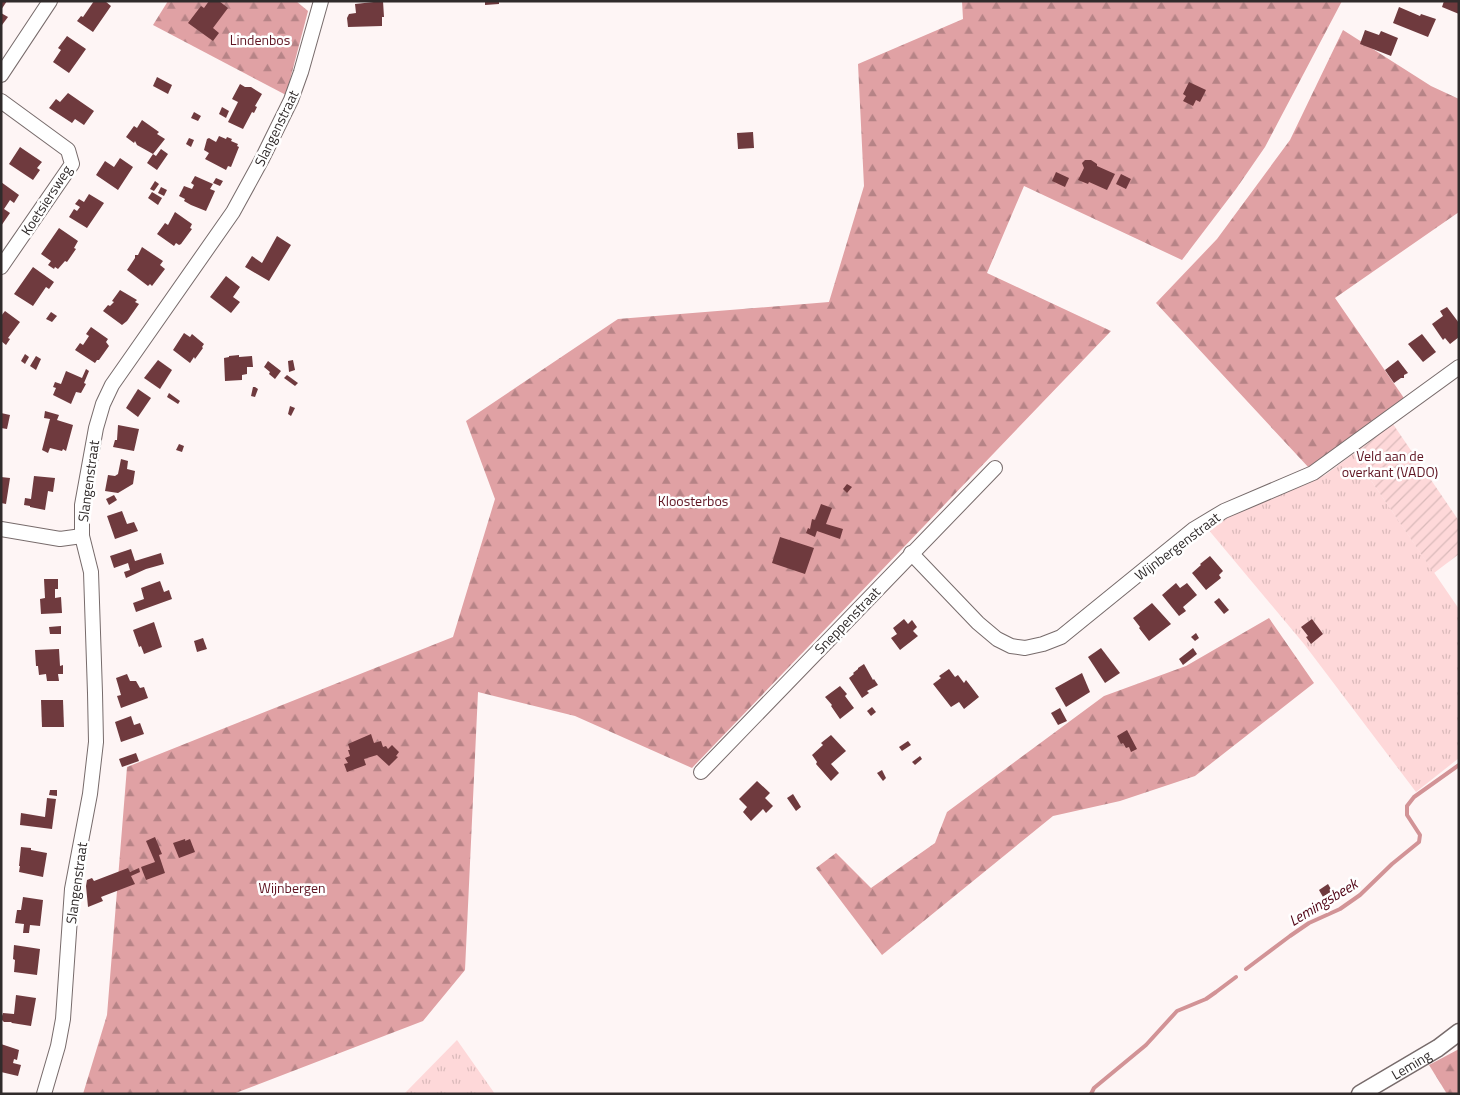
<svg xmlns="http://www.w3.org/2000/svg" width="1460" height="1095" viewBox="0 0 1460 1095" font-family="'Titillium Web',sans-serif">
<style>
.grass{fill:url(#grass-tufts)}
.forest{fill:url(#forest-firs)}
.garden{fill:url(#garden-furrows)}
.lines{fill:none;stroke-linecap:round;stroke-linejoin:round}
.stream{stroke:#d29396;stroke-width:4}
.building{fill:#6f3a3e}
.minor-casing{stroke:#776b6b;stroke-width:16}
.tertiary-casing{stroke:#776b6b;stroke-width:19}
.minor{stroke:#fff;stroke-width:14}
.tertiary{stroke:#fff;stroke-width:16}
.labels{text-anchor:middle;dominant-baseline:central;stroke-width:5;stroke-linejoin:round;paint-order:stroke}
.park-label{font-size:14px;fill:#5f1522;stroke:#fff}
.street-label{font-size:14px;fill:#302b2b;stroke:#fff}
.water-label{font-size:15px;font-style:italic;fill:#530718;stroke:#fff}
</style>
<defs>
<pattern id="grass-tufts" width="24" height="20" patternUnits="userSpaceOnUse" patternTransform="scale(1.25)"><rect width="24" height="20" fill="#fed8d9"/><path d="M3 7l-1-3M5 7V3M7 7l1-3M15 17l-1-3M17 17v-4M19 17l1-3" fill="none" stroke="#dababa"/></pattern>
<pattern id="forest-firs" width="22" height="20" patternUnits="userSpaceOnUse" patternTransform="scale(1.25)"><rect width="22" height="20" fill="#e0a1a4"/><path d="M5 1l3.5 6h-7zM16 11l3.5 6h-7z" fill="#b68386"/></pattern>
<pattern id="garden-furrows" width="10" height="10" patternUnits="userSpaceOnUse" patternTransform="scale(1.25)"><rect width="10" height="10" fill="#fed8d9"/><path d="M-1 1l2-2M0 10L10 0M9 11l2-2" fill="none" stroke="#dababa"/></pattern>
</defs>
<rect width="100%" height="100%" fill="#fef5f5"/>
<g class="grass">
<path d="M 1353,454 L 1459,609 L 1459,758 L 1416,792 L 1304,644 L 1207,528 L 1221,519 L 1325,475 Z"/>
<path d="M 457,1040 L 495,1094 L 404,1094 Z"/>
</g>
<g class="forest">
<path d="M 168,1 L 296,1 L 308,11 L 286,95 L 153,25 Z"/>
<path d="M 962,1 L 1342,1 L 1265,147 L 1236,189 L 1182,260 L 1024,186 L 987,273 L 1111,331 L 692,768 L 575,716 L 478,692 L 465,970 L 423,1021 L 233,1094 L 83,1094 L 107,1015 L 127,767 L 453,637 L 495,499 L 466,421 L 618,319 L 829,302 L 864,186 L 858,64 L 963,19 Z"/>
<path d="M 1343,30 L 1431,86 L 1459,99 L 1459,212 L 1335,298 L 1406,401 L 1310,469 L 1156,303 L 1217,239 L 1290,140 Z"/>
<path d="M 1269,618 L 1314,683 L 1195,776 L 1120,801 L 1053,816 L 882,955 L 816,868 L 836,853 L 871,888 L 935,843 L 947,812 L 1104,696 L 1186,666 Z"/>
<path d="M 1459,1049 L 1459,1094 L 1447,1094 L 1429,1065 Z"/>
</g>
<path class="garden" d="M 1393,424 L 1459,521 L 1459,554 L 1434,573 L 1353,454 Z"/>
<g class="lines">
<g class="stream">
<path d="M 1246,969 L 1290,936 L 1309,923 L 1340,909 L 1360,895 L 1392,864 L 1419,842 L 1420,835 L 1407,815 L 1407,806 L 1414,797 L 1459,765"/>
<path d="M 1091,1094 L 1094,1088 L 1146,1045 L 1177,1011 L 1206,999 L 1216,992 L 1236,977"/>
</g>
</g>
<g class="building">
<path d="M 1,1 L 7,1 L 1,10 Z"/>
<path d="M 94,1 L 105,1 L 111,6 L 93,32 L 77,21 L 81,16 L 83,17 Z"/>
<path d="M 209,1 L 219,1 L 228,8 L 213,28 L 219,33 L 213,41 L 188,23 L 201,6 L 204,8 Z"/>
<path d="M 383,1 L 384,17 L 382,17 L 382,26 L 348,27 L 347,18 L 349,14 L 356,13 L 355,4 Z"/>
<path d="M 485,1 L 499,1 L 499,4 L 485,5 Z"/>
<path d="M 1444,1 L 1459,1 L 1459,14 L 1442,7 Z"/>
<path d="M 1399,7 L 1420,16 L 1421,14 L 1436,19 L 1428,37 L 1393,23 Z"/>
<path d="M 1,13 L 8,17 L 2,25 L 1,24 Z"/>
<path d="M 1365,30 L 1379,35 L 1381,31 L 1398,38 L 1391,56 L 1360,44 Z"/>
<path d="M 67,36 L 86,49 L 69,73 L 53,62 L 61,50 L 58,48 Z"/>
<path d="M 157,77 L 172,85 L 168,94 L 153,86 Z"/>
<path d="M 1189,82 L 1206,90 L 1200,102 L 1196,100 L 1193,106 L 1183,101 L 1186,96 L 1183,94 Z"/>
<path d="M 240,84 L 245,87 L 251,87 L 262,94 L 255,106 L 257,107 L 254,113 L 252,112 L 243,129 L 228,122 L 238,102 L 232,99 Z"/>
<path d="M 68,93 L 94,111 L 84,125 L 75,119 L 72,123 L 49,108 L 56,99 L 60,102 Z"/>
<path d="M 222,107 L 229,111 L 226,118 L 219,114 Z"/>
<path d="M 194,112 L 201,116 L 198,121 L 191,118 Z"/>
<path d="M 142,120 L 159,132 L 157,134 L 165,139 L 153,154 L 137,145 L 135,141 L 134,143 L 126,137 L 134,126 L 137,128 Z"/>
<path d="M 753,132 L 754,148 L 738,149 L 737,133 Z"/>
<path d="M 219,136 L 226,139 L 227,137 L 232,139 L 231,141 L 238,144 L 237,146 L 239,147 L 231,167 L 228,166 L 226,170 L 205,159 L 209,153 L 204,150 L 207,139 L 209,138 L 216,142 Z"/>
<path d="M 189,138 L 194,140 L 191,147 L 186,144 Z"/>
<path d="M 20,147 L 42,162 L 37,168 L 40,170 L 33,180 L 9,164 Z"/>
<path d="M 161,149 L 168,154 L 157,170 L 147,163 L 153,154 L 156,156 Z"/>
<path d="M 120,158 L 133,167 L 118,190 L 96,175 L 105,161 L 114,167 Z"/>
<path d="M 1085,160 L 1091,160 L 1097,164 L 1097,166 L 1115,174 L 1107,190 L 1089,182 L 1088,184 L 1078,180 L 1084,168 L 1082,163 Z"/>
<path d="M 1056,172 L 1069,178 L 1065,187 L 1052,181 Z"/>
<path d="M 1121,174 L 1131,179 L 1126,189 L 1116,184 Z"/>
<path d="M 195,176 L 213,184 L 210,189 L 215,191 L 206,211 L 191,205 L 184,201 L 185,199 L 179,196 L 184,186 L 192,189 L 194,185 L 191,183 Z"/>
<path d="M 216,178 L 223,181 L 220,186 L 213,183 Z"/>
<path d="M 155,181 L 159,184 L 154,191 L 150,189 Z"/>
<path d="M 1,182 L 19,195 L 14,203 L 10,200 L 4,209 L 10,213 L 1,226 Z"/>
<path d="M 161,187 L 167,190 L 164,196 L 158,193 Z"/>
<path d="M 152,192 L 162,198 L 158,205 L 148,198 Z"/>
<path d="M 89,194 L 104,203 L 87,228 L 69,217 L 74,209 L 77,211 L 80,207 L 75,204 L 79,199 L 84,202 Z"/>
<path d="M 175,212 L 192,224 L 190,228 L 192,229 L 181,244 L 179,245 L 176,243 L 174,246 L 157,234 L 165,223 L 168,225 Z"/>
<path d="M 59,228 L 78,241 L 74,248 L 76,249 L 67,262 L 65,261 L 58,269 L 55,267 L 54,269 L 48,265 L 51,261 L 41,254 Z"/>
<path d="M 277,236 L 291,245 L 269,281 L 245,267 L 252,256 L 262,263 Z"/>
<path d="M 142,247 L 163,261 L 160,265 L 165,269 L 152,286 L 150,284 L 148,286 L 127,270 L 135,258 L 135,255 L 138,255 Z"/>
<path d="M 33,267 L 54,282 L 49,289 L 46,287 L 33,306 L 14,294 Z"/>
<path d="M 226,276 L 240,287 L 233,297 L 240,302 L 231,313 L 210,297 Z"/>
<path d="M 120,290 L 137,300 L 135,302 L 139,304 L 127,321 L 122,325 L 103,311 L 108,305 L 110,306 L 114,302 L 112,301 Z"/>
<path d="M 1447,307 L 1459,323 L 1459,337 L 1450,344 L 1445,338 L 1443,340 L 1432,324 L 1443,316 L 1440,311 Z"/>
<path d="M 5,311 L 20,322 L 8,338 L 10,339 L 6,345 L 1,341 L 1,316 Z"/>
<path d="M 51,312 L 57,316 L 52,322 L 46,319 Z"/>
<path d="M 91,327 L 108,339 L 106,342 L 109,346 L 99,360 L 97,360 L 95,363 L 75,350 L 80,343 L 83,345 L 89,336 L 86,334 Z"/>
<path d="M 184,333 L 190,337 L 192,334 L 204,344 L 202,347 L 203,348 L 195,359 L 194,357 L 190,363 L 173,350 Z"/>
<path d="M 1422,334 L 1436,352 L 1423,362 L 1408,344 Z"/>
<path d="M 25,354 L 29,357 L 25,364 L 21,361 Z"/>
<path d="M 239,355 L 239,357 L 252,356 L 253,367 L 247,367 L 247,374 L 242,375 L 242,380 L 225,381 L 224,358 L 229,357 L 229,356 Z"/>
<path d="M 36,356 L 41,359 L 36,370 L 30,366 Z"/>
<path d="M 158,360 L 172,370 L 160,389 L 144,378 Z"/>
<path d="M 293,360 L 295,370 L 289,372 L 288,361 Z"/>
<path d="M 1398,360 L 1408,373 L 1404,375 L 1404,378 L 1401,378 L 1394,383 L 1385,370 Z"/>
<path d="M 268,361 L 281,371 L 275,379 L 269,374 L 270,372 L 264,367 Z"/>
<path d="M 86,369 L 89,371 L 84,383 L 86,384 L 81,393 L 76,392 L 71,404 L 53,395 L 56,388 L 53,387 L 55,382 L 61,384 L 66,371 L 82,378 Z"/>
<path d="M 287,375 L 298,383 L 295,386 L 284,378 Z"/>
<path d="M 253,387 L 255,387 L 258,389 L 255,397 L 251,396 Z"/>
<path d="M 138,389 L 151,398 L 138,417 L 126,408 Z"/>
<path d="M 169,393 L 180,401 L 178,404 L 167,397 Z"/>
<path d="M 290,406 L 295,408 L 291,416 L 288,414 Z"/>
<path d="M 45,411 L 59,415 L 57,420 L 73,425 L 66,451 L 63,449 L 62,451 L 50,448 L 48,453 L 42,450 L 50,419 L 44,418 Z"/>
<path d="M 1,413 L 10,415 L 7,429 L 1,428 Z"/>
<path d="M 118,425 L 139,429 L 134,451 L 113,447 L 115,440 L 117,440 Z"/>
<path d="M 179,444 L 184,446 L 182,452 L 176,450 Z"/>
<path d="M 121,459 L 128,461 L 127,469 L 135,471 L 133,484 L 118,493 L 105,491 L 108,475 L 115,476 L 118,474 Z"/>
<path d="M 34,476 L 55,478 L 53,492 L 48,491 L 45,510 L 30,507 L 30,506 L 24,505 L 25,498 L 31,499 Z"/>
<path d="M 1,477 L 10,478 L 6,504 L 1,503 Z"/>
<path d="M 847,484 L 852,487 L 847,493 L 843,489 Z"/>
<path d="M 114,495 L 117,500 L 109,505 L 106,499 Z"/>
<path d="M 821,504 L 832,508 L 826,524 L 843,529 L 840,539 L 817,531 L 815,537 L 806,533 L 808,528 L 810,529 L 812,519 L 815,520 Z"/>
<path d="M 122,511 L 127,524 L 134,522 L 138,531 L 115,539 L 107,516 Z"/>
<path d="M 780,537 L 814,548 L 805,574 L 772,563 Z"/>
<path d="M 131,549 L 135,561 L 161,553 L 164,564 L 146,569 L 126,578 L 124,572 L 130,570 L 128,563 L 114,568 L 110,556 Z"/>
<path d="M 1210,556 L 1223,571 L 1219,575 L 1221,578 L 1206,590 L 1192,573 L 1201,565 L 1200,564 Z"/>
<path d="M 44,579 L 58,579 L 58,589 L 55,589 L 55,598 L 61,597 L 62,613 L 41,614 L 40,599 L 45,598 Z"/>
<path d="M 160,581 L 164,592 L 169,590 L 172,599 L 136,612 L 133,603 L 144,599 L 141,588 Z"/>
<path d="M 1176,583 L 1180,588 L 1187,583 L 1197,595 L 1183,607 L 1186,611 L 1179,616 L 1162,595 Z"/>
<path d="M 1219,598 L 1229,610 L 1224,614 L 1214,602 Z"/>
<path d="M 1152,603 L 1171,624 L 1149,641 L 1139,628 L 1140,627 L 1133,618 Z"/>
<path d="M 904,619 L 908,624 L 912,620 L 917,627 L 913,631 L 918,636 L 900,650 L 891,638 L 897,634 L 893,628 Z"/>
<path d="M 1312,619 L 1323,634 L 1311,644 L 1306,637 L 1308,636 L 1301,627 Z"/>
<path d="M 154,622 L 162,647 L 144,654 L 141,646 L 139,647 L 133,630 Z"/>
<path d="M 61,626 L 61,634 L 50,634 L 49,627 Z"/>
<path d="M 1196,633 L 1199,638 L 1195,641 L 1191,637 Z"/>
<path d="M 203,638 L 207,649 L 197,652 L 194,641 Z"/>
<path d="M 1101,648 L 1120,673 L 1105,683 L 1088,657 Z"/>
<path d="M 1193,648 L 1197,654 L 1183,665 L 1179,659 Z"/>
<path d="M 59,649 L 60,666 L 63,665 L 63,674 L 58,674 L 59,681 L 47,681 L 46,674 L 39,675 L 38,666 L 36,666 L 35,650 Z"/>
<path d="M 864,664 L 873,680 L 874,679 L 878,685 L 867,691 L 869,693 L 862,698 L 849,678 L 854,674 L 853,673 L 858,669 L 858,668 Z"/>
<path d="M 949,669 L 955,677 L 958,675 L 964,683 L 966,680 L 979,697 L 964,709 L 959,702 L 951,707 L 933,684 L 941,678 L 939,676 Z"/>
<path d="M 1082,673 L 1090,692 L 1066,707 L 1055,688 Z"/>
<path d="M 127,674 L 130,681 L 136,681 L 140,688 L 144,687 L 148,698 L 121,708 L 117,696 L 121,695 L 116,678 Z"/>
<path d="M 840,686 L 847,694 L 845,696 L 854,708 L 840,719 L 831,706 L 832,705 L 825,697 Z"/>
<path d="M 41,700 L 63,700 L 64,727 L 42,727 Z"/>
<path d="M 872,707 L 876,712 L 871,716 L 867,711 Z"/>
<path d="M 1060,708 L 1067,721 L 1058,725 L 1051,713 Z"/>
<path d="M 131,716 L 134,725 L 140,723 L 144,734 L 121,742 L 115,722 Z"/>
<path d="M 1127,730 L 1137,749 L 1131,752 L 1129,747 L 1126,748 L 1123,743 L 1121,744 L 1117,736 Z"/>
<path d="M 371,734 L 374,743 L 381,741 L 383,747 L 386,746 L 388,749 L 392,745 L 399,752 L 396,756 L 398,757 L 389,766 L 377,755 L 364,759 L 366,765 L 347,772 L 344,764 L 348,763 L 345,758 L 350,756 L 348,750 L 350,750 L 348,744 Z"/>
<path d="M 831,735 L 846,751 L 831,764 L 839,773 L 831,781 L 816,764 L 817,762 L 812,755 L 823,745 L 821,743 Z"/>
<path d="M 908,741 L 911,745 L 902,751 L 899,747 Z"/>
<path d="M 136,753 L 139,761 L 122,767 L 119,759 Z"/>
<path d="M 920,756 L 922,759 L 915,765 L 912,762 Z"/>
<path d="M 882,770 L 886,778 L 883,781 L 877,773 Z"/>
<path d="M 757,781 L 770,793 L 765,798 L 773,806 L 766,813 L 763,809 L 751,821 L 743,812 L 747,807 L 739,799 Z"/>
<path d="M 50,790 L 57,790 L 57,796 L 49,795 Z"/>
<path d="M 793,794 L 801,807 L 796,811 L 787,798 Z"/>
<path d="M 47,798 L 56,799 L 52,829 L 20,825 L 21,813 L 45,817 Z"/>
<path d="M 155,837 L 162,854 L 159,855 L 165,873 L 146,880 L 141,867 L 155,862 L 146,841 Z"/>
<path d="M 185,839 L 185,841 L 190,839 L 195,852 L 179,858 L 173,843 Z"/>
<path d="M 21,847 L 31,848 L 31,850 L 47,853 L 43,877 L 19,872 L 20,866 L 19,866 Z"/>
<path d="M 128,868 L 130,872 L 139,868 L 140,872 L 131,876 L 135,884 L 101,897 L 103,901 L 88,907 L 86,886 L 87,880 L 92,878 L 94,881 Z"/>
<path d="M 1328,884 L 1332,891 L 1323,897 L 1319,890 Z"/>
<path d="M 23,897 L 43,900 L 40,926 L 30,925 L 29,933 L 23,933 L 24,924 L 15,923 L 17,910 L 21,910 Z"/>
<path d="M 14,945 L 40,949 L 37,975 L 14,972 L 15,960 L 13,959 Z"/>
<path d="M 16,995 L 36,998 L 31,1026 L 12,1023 L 11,1022 L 4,1022 L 1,1019 L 3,1013 L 14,1014 Z"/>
<path d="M 1,1044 L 19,1050 L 17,1060 L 14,1059 L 13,1063 L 21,1065 L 18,1076 L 1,1072 Z"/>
</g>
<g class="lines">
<defs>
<g id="minor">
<path d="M 1,75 L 50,1"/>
<path d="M 1,101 L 68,150 L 72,164 L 1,267"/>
<path d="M 1,529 L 60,539 L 82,536"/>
<path d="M 911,553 L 978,623 L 997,639 L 1011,646 L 1025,648 L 1043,644 L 1061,637 L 1194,529 L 1224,511 L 1313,473 L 1459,367"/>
<path d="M 701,772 L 995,468"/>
<path d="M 44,1094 L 58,1046 L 63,1019 L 72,889 L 90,794 L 96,742 L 95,693 L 91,572 L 82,536 L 82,505 L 96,428 L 103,404 L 112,385 L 233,212 L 262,159 L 291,100 L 301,72 L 321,1"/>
</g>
<g id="tertiary">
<path id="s1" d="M 1360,1094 L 1438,1048 L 1459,1032"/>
</g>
</defs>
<use href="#minor" class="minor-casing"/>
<use href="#tertiary" class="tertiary-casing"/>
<use href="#minor" class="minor"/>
<use href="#tertiary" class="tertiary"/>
</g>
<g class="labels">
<g class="park-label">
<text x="260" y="39">Lindenbos</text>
<text x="1390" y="455">Veld aan de<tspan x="1390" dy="16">overkant (VADO)</tspan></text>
<text x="693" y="500">Kloosterbos</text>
<text x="292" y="887">Wijnbergen</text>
</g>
<g class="street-label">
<text transform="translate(276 128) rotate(-64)">Slangenstraat</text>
<text transform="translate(46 200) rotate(-57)">Koetsiersweg</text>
<text transform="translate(88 481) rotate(-82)">Slangenstraat</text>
<text transform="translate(1177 546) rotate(-37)">Wijnbergenstraat</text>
<text transform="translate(847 620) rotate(-46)">Sneppenstraat</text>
<text transform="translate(76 883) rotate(-82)">Slangenstraat</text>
<text stroke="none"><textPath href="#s1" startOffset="59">Leming</textPath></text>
</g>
<g class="water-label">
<text transform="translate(1323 902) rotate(-31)">Lemingsbeek</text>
</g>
</g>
<rect width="1460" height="1095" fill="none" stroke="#302b2b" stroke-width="5"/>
</svg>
